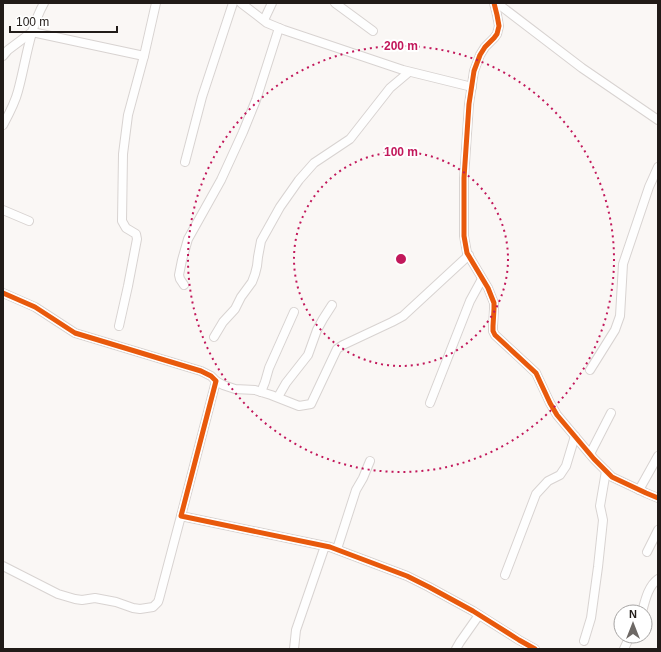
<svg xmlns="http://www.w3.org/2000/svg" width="661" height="652" viewBox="0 0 661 652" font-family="Helvetica,sans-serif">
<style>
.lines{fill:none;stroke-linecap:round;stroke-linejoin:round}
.street-casing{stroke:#d8d3d1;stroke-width:10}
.street{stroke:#fefefe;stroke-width:8}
.cycleway-casing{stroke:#fff;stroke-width:8}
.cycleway{stroke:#e8590c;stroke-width:5}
.ring{fill:none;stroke:#c2185b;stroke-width:2;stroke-dasharray:2 4}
.centre{fill:#c2185b;stroke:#fff;stroke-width:2}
.ring-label{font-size:12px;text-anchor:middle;font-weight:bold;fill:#c2185b;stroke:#fff;stroke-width:4;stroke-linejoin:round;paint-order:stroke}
</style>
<rect width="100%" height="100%" fill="#faf7f5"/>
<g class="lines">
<defs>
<g id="street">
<path d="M 241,3 L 267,23 L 284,30 L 403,70 L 472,87"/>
<path d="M 335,3 L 373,31"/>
<path d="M 494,3 L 497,15 L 499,26 L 497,34 L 494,38 L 485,47 L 480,55 L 474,71 L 469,104 L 464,178 L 464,236 L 467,253 L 488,288 L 494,303 L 494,309 L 493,326 L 493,331 L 495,335 L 536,373 L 550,403 L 557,415 L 594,459 L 612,477 L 646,493 L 658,498"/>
<path d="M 497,3 L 582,68 L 658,120"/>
<path d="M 264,20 L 272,3"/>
<path d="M 3,56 L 8,50 L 32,32 L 144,56"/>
<path d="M 3,125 C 9,114 15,103 18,91 C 26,62 29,30 44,3"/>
<path d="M 185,162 L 202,97 L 233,3"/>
<path d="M 3,210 L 29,221"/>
<path d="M 184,285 L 180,279 L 179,275 L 182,260 L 188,239 L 221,180 L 243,132 L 256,100 L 279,28"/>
<path d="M 3,293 L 35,307 L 75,333 L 201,371 L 211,376 L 216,381 L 181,516 L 330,547 L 407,576 L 429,587 L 473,611 L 519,640 L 535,649"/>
<path d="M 119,326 L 128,286 L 137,239 L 136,234 L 126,228 L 122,221 L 123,154 L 128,115 L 144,56 L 156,3"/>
<path d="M 214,337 L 223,322 L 235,309 L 241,297 L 252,282 L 255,274 L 257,266 L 258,257 L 261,241 L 280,207 L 299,180 L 314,163 L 350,139 L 390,88 L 409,72"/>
<path d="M 590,370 L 615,330 L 620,316 L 623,264 L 649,187 L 658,167"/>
<path d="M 216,381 L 223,385 L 235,389 L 255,390 L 271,395 L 299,406 L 311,404 L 337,349 L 343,345 L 392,322 L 403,316 L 469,255"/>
<path d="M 261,392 L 265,382 L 269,368 L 294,312"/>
<path d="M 278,397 L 286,383 L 308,355 L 317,330 L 323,319 L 332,305"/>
<path d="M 430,403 L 470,301 L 482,279"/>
<path d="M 590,454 L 611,413"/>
<path d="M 639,490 L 658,456"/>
<path d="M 337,549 L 356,490 L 363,478 L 370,461"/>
<path d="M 647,552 L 658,530"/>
<path d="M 3,566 L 58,594 L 75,599 L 82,600 L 95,598 L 116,602 L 133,608 L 140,609 L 153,607 L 158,602 L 159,599 L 181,516"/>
<path d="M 505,575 L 536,494 L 548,481 L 560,475 L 566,466 L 575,436"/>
<path d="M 642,612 C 645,601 648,586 658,579"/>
<path d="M 584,641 L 591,618 L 598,567 L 603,520 L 600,506 L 606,471"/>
<path d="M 294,649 L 296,630 L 325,546"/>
<path d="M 456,649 L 460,642 L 479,615"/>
<path d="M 624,649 L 630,636"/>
</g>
</defs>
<use href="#street" class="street-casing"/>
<use href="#street" class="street"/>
<defs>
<g id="cycleway">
<path d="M 494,3 L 497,15 L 499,26 L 497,34 L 494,38 L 485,47 L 480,55 L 474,71 L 469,104 L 464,178 L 464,236 L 467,253 L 488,288 L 494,303 L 494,309 L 493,326 L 493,331 L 495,335 L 536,373 L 550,403 L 557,415 L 594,459 L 612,477 L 646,493 L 658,498"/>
<path d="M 3,293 L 35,307 L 75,333 L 201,371 L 211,376 L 216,381 L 181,516 L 330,547 L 407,576 L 429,587 L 473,611 L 519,640 L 535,649"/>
</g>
</defs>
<use href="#cycleway" class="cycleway-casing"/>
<use href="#cycleway" class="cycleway"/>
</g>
<g class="ring">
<circle cx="401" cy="259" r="107"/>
<circle cx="401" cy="259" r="213"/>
</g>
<circle cx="401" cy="259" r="6" class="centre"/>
<g class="ring-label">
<text x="401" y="50">200 m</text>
<text x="401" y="156">100 m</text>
</g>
<rect width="661" height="652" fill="none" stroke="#211b18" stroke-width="8"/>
<g transform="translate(633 624)"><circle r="19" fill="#ffffff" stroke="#a6a4a3"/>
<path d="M0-3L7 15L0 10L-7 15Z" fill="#6d6865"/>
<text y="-6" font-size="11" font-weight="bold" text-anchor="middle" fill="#211b18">N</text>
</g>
<path d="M10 26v6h107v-6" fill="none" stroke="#211b18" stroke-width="2"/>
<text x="16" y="26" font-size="12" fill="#211b18" stroke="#ffffff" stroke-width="3" paint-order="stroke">100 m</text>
</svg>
